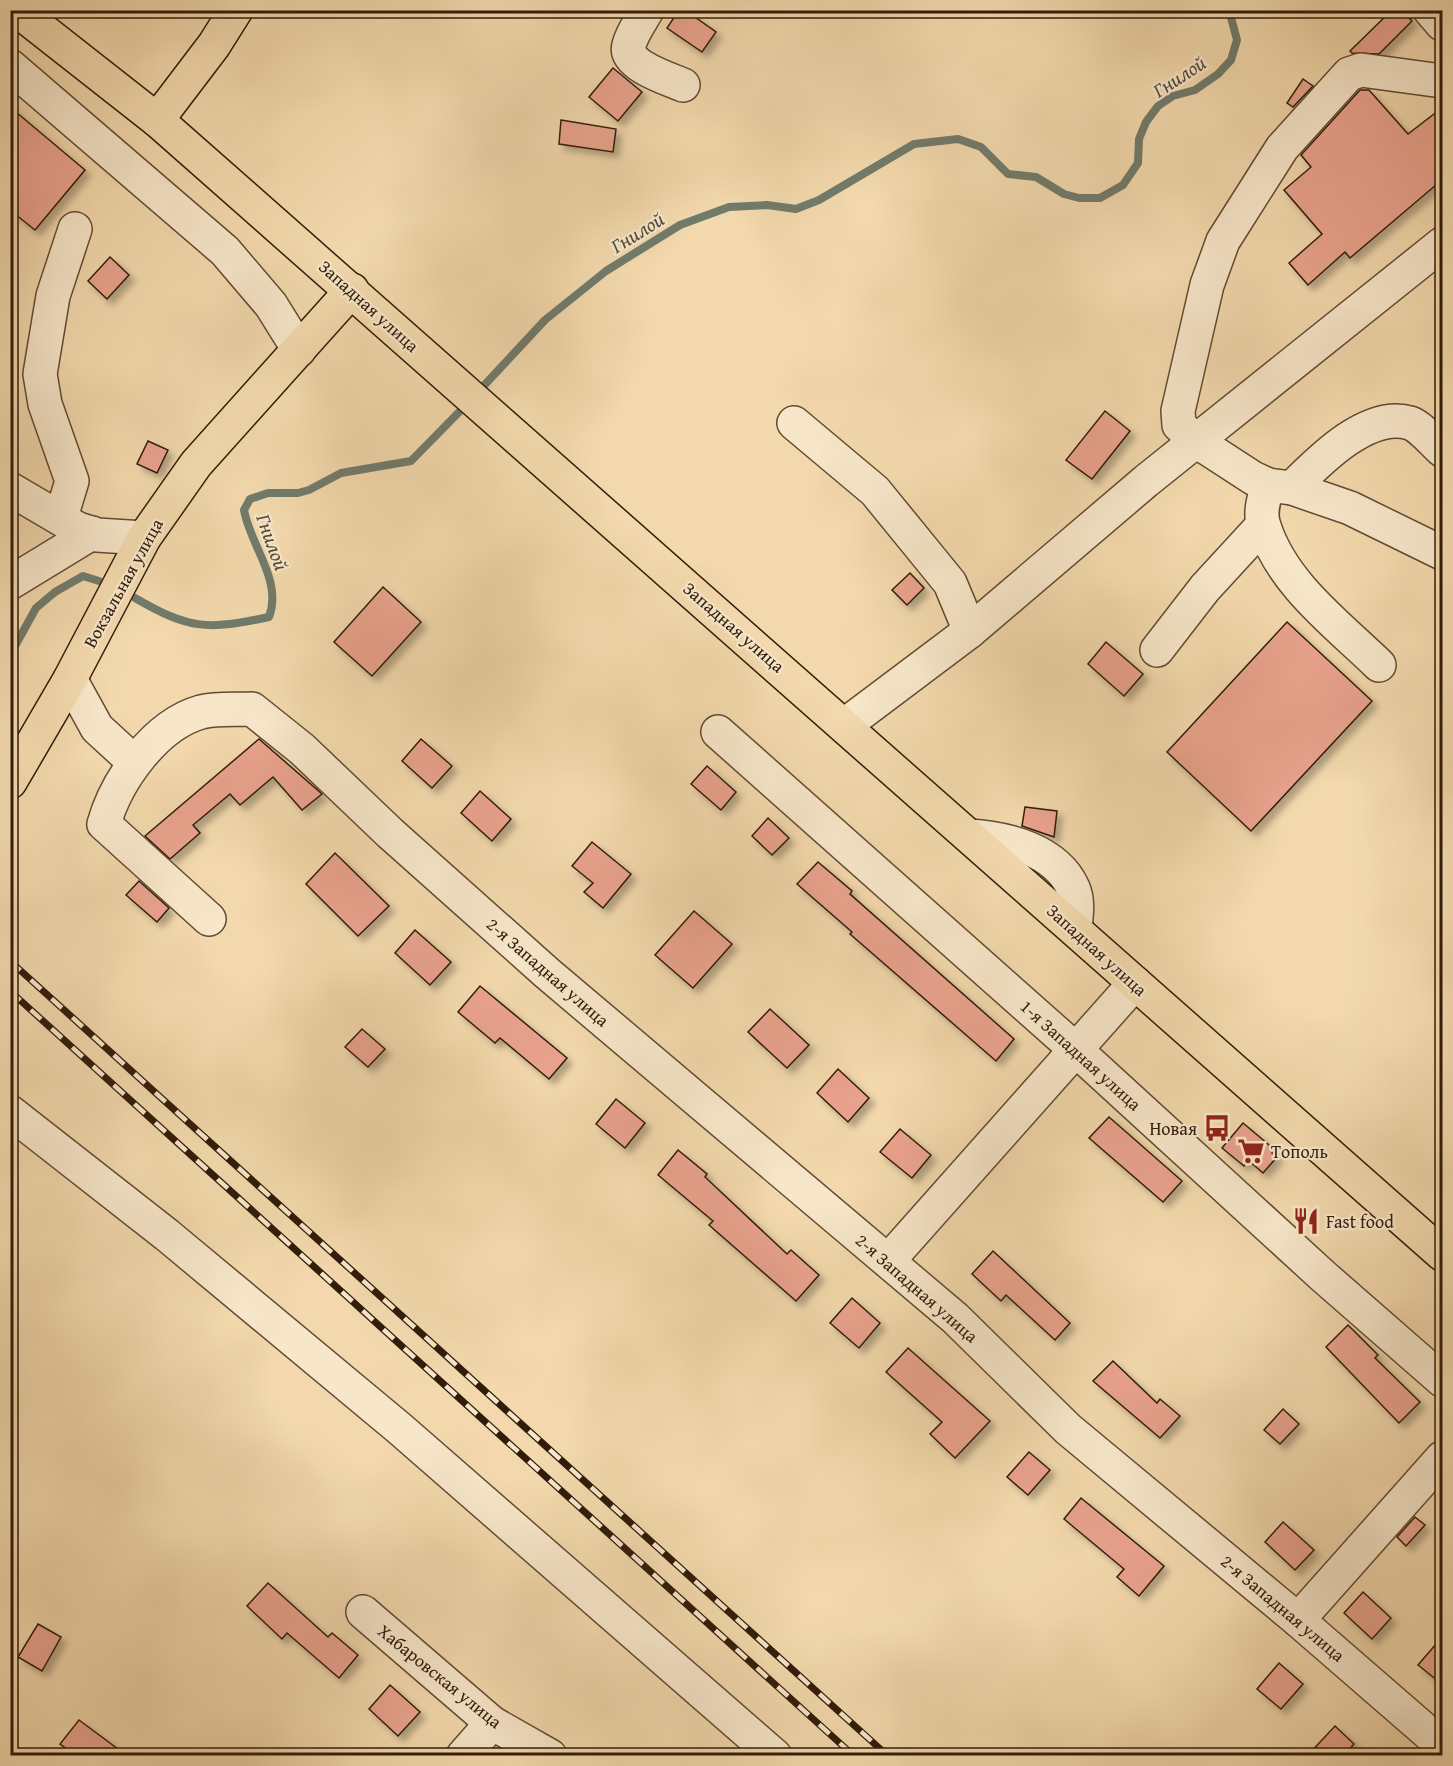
<svg xmlns="http://www.w3.org/2000/svg" width="1453" height="1766" viewBox="0 0 1453 1766" font-family="'Gentium Book Plus',serif">
<style>
.lines{fill:none;stroke-linecap:round;stroke-linejoin:round}
.stream{stroke:#717b6b;stroke-width:8}
.building{fill:#e9a28d;stroke:#311c0a;stroke-width:1.5;filter:url(#shadow)}
.minor-casing{stroke:#614b32;stroke-width:36}
.major-casing{stroke:#311c0a;stroke-width:36}
.minor{stroke:#f7e6c9;stroke-width:33}
.major{stroke:#f2d8ac;stroke-width:33}
.rail-casing{stroke:#311c0a;stroke-width:7}
.rail{stroke:#f7e6c9;stroke-width:4.5;stroke-dasharray:14;stroke-linecap:butt}
.labels{text-anchor:middle;dominant-baseline:central;stroke-width:4.5;stroke-linejoin:round;paint-order:stroke}
.street-label{font-size:18px;fill:#311c0a;stroke:#f7e6c9}
.poi-label{font-size:18px;fill:#311c0a;stroke:#f7e6c9;text-anchor:start}
.water-label{font-size:20px;font-style:italic;fill:#514b3a;stroke:#f7e6c9}
</style>
<defs>
<filter id="shadow"><feDropShadow dx="5.5" dy="5.5" stdDeviation="3" flood-color="#0004"/></filter>
</defs>
<rect width="100%" height="100%" fill="#f2d8ac"/>
<filter id="stains"><feTurbulence type="fractalNoise" baseFrequency=".00333" numOctaves="4"/><feColorMatrix values="0 0 0 0 .2 0 0 0 0 .09 0 0 0 0 .02 0 0 0 .5 -.17"/></filter>
<radialGradient id="worn" r=".72"><stop offset=".6" stop-color="#630" stop-opacity="0"/><stop offset="1" stop-color="#630" stop-opacity=".3"/></radialGradient>
<g class="lines">
<g class="stream">
<path d="M 477,393 L 545,320 L 606,271 L 680,225 L 729,207 L 767,205 L 796,209 L 819,200 L 914,144 L 958,139 L 981,147 L 1008,174 L 1036,177 L 1064,194 L 1079,198 L 1100,198 L 1123,185 L 1138,163 L 1139,139 L 1146,122 L 1158,106 L 1173,96 L 1195,90 L 1218,74 L 1231,60 L 1237,40 L 1229,10"/>
<path d="M 135,598 C 190,630 208,630 269,617 C 283,581 250,545 244,510 L 250,499 L 268,493 L 298,493 L 309,490 L 341,473 L 411,461 L 467,404"/>
<path d="M 10,655 L 36,608 L 55,592 L 83,576 L 99,581"/>
</g>
</g>
<g class="building">
<path d="M 679,10 L 685,10 L 716,32 L 702,52 L 667,28 Z"/>
<path d="M 1392,10 L 1401,10 L 1412,21 L 1379,54 L 1352,53 L 1350,51 Z"/>
<path d="M 613,68 L 642,92 L 618,121 L 589,97 Z"/>
<path d="M 1303,79 L 1313,86 L 1293,107 L 1287,103 Z"/>
<path d="M 1360,90 L 1369,90 L 1408,134 L 1443,107 L 1443,179 L 1350,258 L 1345,252 L 1308,285 L 1289,263 L 1322,234 L 1284,190 L 1311,167 L 1301,155 Z"/>
<path d="M 10,107 L 85,170 L 35,230 L 10,210 Z"/>
<path d="M 561,120 L 616,129 L 613,152 L 559,144 Z"/>
<path d="M 110,257 L 129,275 L 107,299 L 88,281 Z"/>
<path d="M 1105,411 L 1130,431 L 1092,479 L 1066,460 Z"/>
<path d="M 148,441 L 168,450 L 157,473 L 137,464 Z"/>
<path d="M 910,573 L 924,588 L 907,605 L 892,590 Z"/>
<path d="M 383,587 L 421,622 L 372,676 L 334,642 Z"/>
<path d="M 1287,622 L 1372,701 L 1251,831 L 1167,752 Z"/>
<path d="M 1106,642 L 1143,674 L 1124,696 L 1088,664 Z"/>
<path d="M 259,739 L 322,794 L 302,810 L 273,777 L 240,805 L 230,794 L 193,825 L 200,833 L 170,859 L 145,836 Z"/>
<path d="M 421,739 L 452,766 L 432,788 L 402,761 Z"/>
<path d="M 707,766 L 736,792 L 721,810 L 691,784 Z"/>
<path d="M 480,791 L 511,819 L 492,841 L 461,813 Z"/>
<path d="M 1025,807 L 1057,811 L 1054,837 L 1022,826 Z"/>
<path d="M 768,818 L 789,838 L 772,855 L 752,836 Z"/>
<path d="M 592,842 L 631,874 L 603,908 L 584,892 L 593,883 L 572,866 Z"/>
<path d="M 335,853 L 389,906 L 358,936 L 306,884 Z"/>
<path d="M 818,862 L 852,891 L 850,894 L 1014,1039 L 996,1061 L 850,934 L 852,932 L 797,884 Z"/>
<path d="M 139,881 L 169,908 L 157,922 L 126,895 Z"/>
<path d="M 694,911 L 732,944 L 693,988 L 655,955 Z"/>
<path d="M 415,930 L 451,962 L 430,985 L 395,953 Z"/>
<path d="M 480,986 L 567,1058 L 549,1079 L 500,1038 L 495,1043 L 458,1012 Z"/>
<path d="M 770,1009 L 809,1045 L 787,1068 L 748,1032 Z"/>
<path d="M 362,1029 L 385,1049 L 368,1067 L 345,1047 Z"/>
<path d="M 838,1069 L 869,1098 L 848,1122 L 817,1093 Z"/>
<path d="M 616,1099 L 645,1123 L 625,1148 L 596,1124 Z"/>
<path d="M 1109,1117 L 1182,1181 L 1163,1202 L 1089,1138 Z"/>
<path d="M 1243,1123 L 1275,1150 L 1272,1153 L 1277,1157 L 1263,1173 L 1248,1160 L 1244,1166 L 1222,1148 Z"/>
<path d="M 900,1129 L 931,1155 L 912,1178 L 880,1152 Z"/>
<path d="M 678,1150 L 707,1174 L 705,1177 L 787,1254 L 791,1250 L 819,1275 L 796,1301 L 709,1225 L 713,1221 L 658,1175 Z"/>
<path d="M 993,1251 L 1070,1323 L 1055,1340 L 1006,1295 L 1001,1301 L 972,1274 Z"/>
<path d="M 852,1298 L 880,1323 L 859,1348 L 830,1323 Z"/>
<path d="M 1348,1325 L 1378,1355 L 1375,1358 L 1420,1402 L 1399,1423 L 1326,1347 Z"/>
<path d="M 908,1348 L 990,1421 L 955,1458 L 930,1434 L 942,1422 L 886,1372 Z"/>
<path d="M 1113,1361 L 1157,1403 L 1160,1399 L 1180,1416 L 1160,1438 L 1093,1381 Z"/>
<path d="M 1283,1409 L 1299,1424 L 1280,1444 L 1264,1430 Z"/>
<path d="M 1029,1452 L 1050,1470 L 1028,1495 L 1007,1477 Z"/>
<path d="M 1081,1498 L 1164,1566 L 1139,1596 L 1117,1577 L 1124,1569 L 1064,1519 Z"/>
<path d="M 1415,1517 L 1425,1525 L 1406,1546 L 1397,1537 Z"/>
<path d="M 1283,1522 L 1314,1550 L 1295,1570 L 1265,1542 Z"/>
<path d="M 268,1583 L 328,1637 L 332,1633 L 358,1655 L 339,1678 L 287,1633 L 282,1639 L 247,1606 Z"/>
<path d="M 1363,1592 L 1391,1618 L 1372,1639 L 1344,1613 Z"/>
<path d="M 38,1624 L 61,1637 L 42,1671 L 18,1657 Z"/>
<path d="M 1443,1636 L 1443,1685 L 1418,1665 Z"/>
<path d="M 1279,1663 L 1303,1684 L 1281,1709 L 1257,1689 Z"/>
<path d="M 390,1685 L 420,1712 L 398,1736 L 369,1709 Z"/>
<path d="M 79,1720 L 126,1755 L 75,1755 L 60,1744 Z"/>
<path d="M 1335,1726 L 1354,1744 L 1344,1755 L 1308,1755 Z"/>
</g>
<g class="lines">
<defs>
<g id="minor">
<path d="M 647,10 C 641,21 632,33 629,45 C 623,65 669,79 683,85"/>
<path d="M 1430,10 L 1442,24"/>
<path d="M 10,66 L 225,251 L 271,305 L 299,350"/>
<path d="M 1442,81 L 1361,70 L 1349,74 L 1282,148 L 1223,241 L 1207,285 L 1178,411 L 1179,425 L 1196,441 L 1253,478 L 1268,485 L 1292,488 C 1318,462 1368,410 1410,423 C 1421,427 1433,442 1442,450"/>
<path d="M 794,423 L 875,491 L 950,583 L 970,631"/>
<path d="M 1268,485 C 1264,498 1259,513 1264,526 C 1282,584 1338,625 1379,665"/>
<path d="M 1292,488 L 1350,508 L 1442,553"/>
<path d="M 10,489 L 78,529 L 97,535 L 144,538"/>
<path d="M 61,517 L 72,481 L 45,404 L 40,374 L 53,296 L 75,229"/>
<path d="M 10,583 L 92,533"/>
<path d="M 1157,650 L 1205,588 L 1263,525"/>
<path d="M 70,679 L 97,728 L 134,762"/>
<path d="M 845,725 L 970,631 L 1146,481 L 1442,244"/>
<path d="M 718,732 L 1076,1050 L 1323,1276 L 1442,1380"/>
<path d="M 969,836 C 1006,838 1056,850 1073,888 C 1079,901 1076,916 1075,929"/>
<path d="M 209,919 L 104,824 C 116,781 155,725 201,712 C 217,708 236,710 252,709 L 302,749 L 390,833 L 547,973 L 955,1318 L 1068,1429 L 1298,1620 L 1442,1745"/>
<path d="M 10,1112 L 167,1235 L 399,1428 L 775,1756"/>
<path d="M 888,1261 L 1135,983"/>
<path d="M 363,1612 L 492,1723 L 550,1756"/>
<path d="M 1298,1620 L 1442,1458"/>
<path d="M 463,1756 L 492,1723"/>
</g>
<g id="major">
<path d="M 17,10 L 157,120 L 1442,1254"/>
<path d="M 157,120 L 214,45 L 236,10"/>
<path d="M 10,782 L 70,679 L 144,538 L 196,464 L 352,290"/>
</g>
</defs>
<use href="#minor" class="minor-casing"/>
<use href="#major" class="major-casing"/>
<use href="#minor" class="minor"/>
<use href="#major" class="major"/>
<defs>
<g id="rail">
<path d="M 10,961 L 888,1756"/>
<path d="M 10,991 L 854,1756"/>
</g>
</defs>
<use href="#rail" class="rail-casing"/>
<use href="#rail" class="rail"/>
</g>
<defs>
<symbol id="bus-bare" viewBox="-9 -9 18 18"><path d="M-5-6H5V4H4V6H2V4H-2V6H-4V4H-5ZM-3.5-4V0h7V-4ZM-3.5 1.2v1.5H-2V1.2ZM2 1.2v1.5H3.5V1.2Z" fill="#8f2418" stroke="#f7e6c9" stroke-width="2.5" paint-order="stroke"/></symbol>
<symbol id="supermarket-bare" viewBox="-9 -9 18 18"><path d="M-6-5.5h2.5l.6 2H6L4.5 2H-2.5L-4.4-4H-6ZM-1.5 3.2a1.3 1.3 0 1 0 .1 0ZM3 3.2a1.3 1.3 0 1 0 .1 0Z" fill="#8f2418" stroke="#f7e6c9" stroke-width="2.5" paint-order="stroke"/></symbol>
<symbol id="restaurant-bare" viewBox="-9 -9 18 18"><path d="M-5-6h1v4h1v-4h1v4h1v-4h1v5L-1.5 .5V6h-2V.5L-5-1ZM5-6V6H3V1.5H1.5Q1.5-4 5-6Z" fill="#8f2418" stroke="#f7e6c9" stroke-width="2.5" paint-order="stroke"/></symbol>
</defs>
<g fill-rule="evenodd">
<use href="#bus-bare" x="1198" y="1109" width="38" height="38"/>
<use href="#supermarket-bare" x="1232" y="1132" width="38" height="38"/>
<use href="#restaurant-bare" x="1287" y="1202" width="38" height="38"/>
</g>
<g class="labels">
<g class="street-label">
<text transform="translate(369 306) rotate(42)">Западная улица</text>
<text transform="translate(123 583) rotate(-61)">Вокзальная улица</text>
<text transform="translate(734 627) rotate(41)">Западная улица</text>
<text transform="translate(1097 950) rotate(42)">Западная улица</text>
<text transform="translate(548 972) rotate(41)">2-я Западная улица</text>
<text transform="translate(1081 1055) rotate(42)">1-я Западная улица</text>
<text transform="translate(917 1288) rotate(41)">2-я Западная улица</text>
<text transform="translate(1283 1608) rotate(40)">2-я Западная улица</text>
<text transform="translate(440 1676) rotate(39)">Хабаровская улица</text>
</g>
<g class="poi-label">
<text x="1197" y="1128" text-anchor="end">Новая</text>
<text x="1271" y="1151">Тополь</text>
<text x="1326" y="1221">Fast food</text>
</g>
<g class="water-label">
<text transform="translate(1179 76) rotate(-33)">Гнилой</text>
<text transform="translate(637 232) rotate(-32)">Гнилой</text>
<text transform="translate(273 542) rotate(70)">Гнилой</text>
</g>
</g>
<rect width="1453" height="1766" fill="none" stroke="#f2d8ac" stroke-width="36"/>
<rect x="12" y="12" width="1429" height="1742" fill="none" stroke="#311c0a" stroke-width="3"/>
<rect x="18" y="18" width="1417" height="1730" fill="none" stroke="#311c0a" stroke-width="1.5"/>
<rect width="100%" height="100%" filter="url(#stains)"/>
<rect width="100%" height="100%" fill="url(#worn)"/>
</svg>
